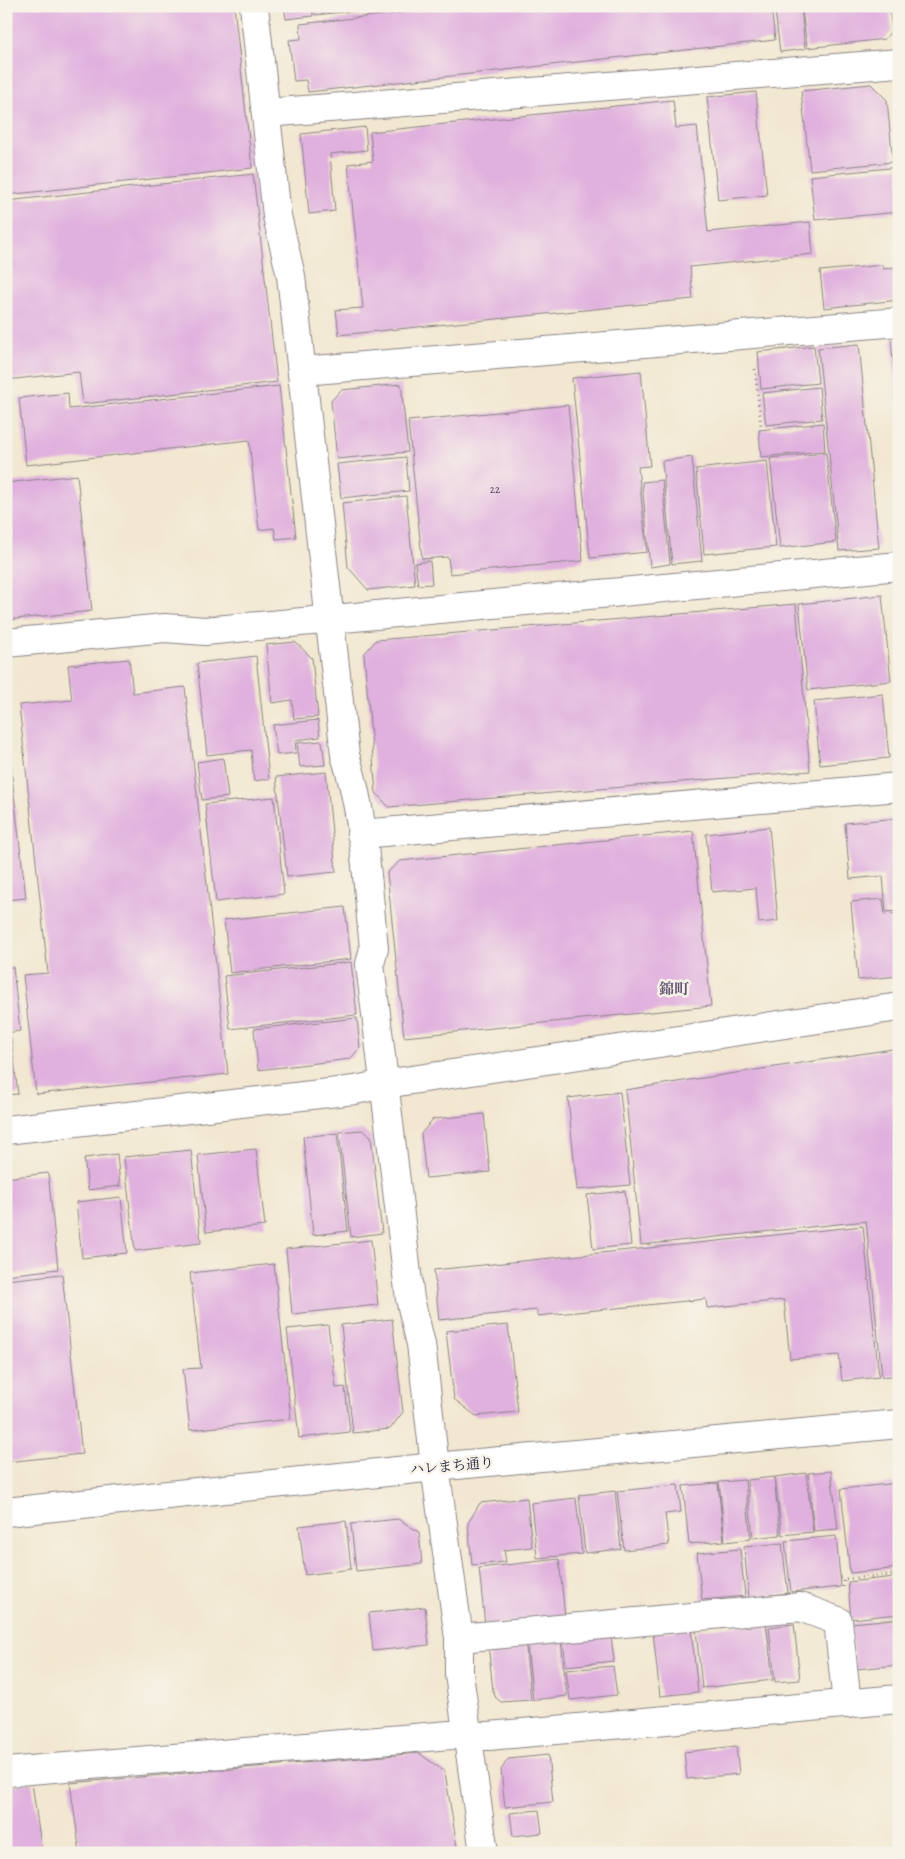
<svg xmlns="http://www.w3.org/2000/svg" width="905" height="1859" viewBox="0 0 905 1859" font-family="Alegreya,'Noto Serif JP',serif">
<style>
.building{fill:#e0b0de}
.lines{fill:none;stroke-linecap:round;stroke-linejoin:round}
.minor-casing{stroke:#8a8486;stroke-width:30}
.tertiary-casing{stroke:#8a8486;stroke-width:30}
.path{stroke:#8a8486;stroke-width:3;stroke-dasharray:1 4;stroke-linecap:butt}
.minor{stroke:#fff;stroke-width:28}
.tertiary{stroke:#fff;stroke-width:28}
.labels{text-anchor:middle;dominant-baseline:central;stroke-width:5;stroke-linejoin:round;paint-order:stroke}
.number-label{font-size:11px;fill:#524664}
.street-label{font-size:14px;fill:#22223b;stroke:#f7f3e8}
.neighbourhood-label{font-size:15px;font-weight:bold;fill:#645474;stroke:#f7f3e8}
</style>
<rect width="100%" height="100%" fill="#f7f3e8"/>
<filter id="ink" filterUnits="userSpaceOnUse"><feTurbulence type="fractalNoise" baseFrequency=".02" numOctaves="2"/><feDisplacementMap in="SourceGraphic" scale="10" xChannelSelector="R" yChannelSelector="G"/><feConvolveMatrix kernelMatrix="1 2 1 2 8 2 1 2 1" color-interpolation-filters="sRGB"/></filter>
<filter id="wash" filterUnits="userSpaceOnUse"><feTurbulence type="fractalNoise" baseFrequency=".0096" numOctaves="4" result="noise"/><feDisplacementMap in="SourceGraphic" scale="20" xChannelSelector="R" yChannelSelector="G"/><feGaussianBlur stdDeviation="1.12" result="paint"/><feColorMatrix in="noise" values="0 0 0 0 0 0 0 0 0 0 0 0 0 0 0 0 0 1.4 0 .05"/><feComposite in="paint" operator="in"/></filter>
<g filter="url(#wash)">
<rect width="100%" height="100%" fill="#f2e7d0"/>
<g id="blocks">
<g class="building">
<path d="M 6,6 L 234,6 L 252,168 L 6,195 Z"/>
<path d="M 284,6 L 312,6 L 313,16 L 286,19 Z"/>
<path d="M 314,6 L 342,6 L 343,12 L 315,15 Z"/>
<path d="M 344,6 L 388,6 L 388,8 L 345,12 Z"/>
<path d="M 462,6 L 771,6 L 775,40 L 308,92 L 306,80 L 294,81 L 289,40 L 301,39 L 300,24 Z"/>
<path d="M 825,6 L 889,6 L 892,30 L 885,39 L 807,48 L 802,9 Z"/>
<path d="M 801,8 L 805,49 L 780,52 L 775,11 Z"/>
<path d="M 871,84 L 887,100 L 893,162 L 810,170 L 801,91 Z"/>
<path d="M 756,92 L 767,195 L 718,200 L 707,97 Z"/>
<path d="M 673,100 L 676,128 L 697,126 L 708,232 L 810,222 L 813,254 L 690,267 L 693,299 L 339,335 L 336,310 L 363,308 L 348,164 L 373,161 L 370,132 Z"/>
<path d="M 365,127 L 367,150 L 330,154 L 335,211 L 309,214 L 301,134 Z"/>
<path d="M 899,167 L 899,212 L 815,220 L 810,176 Z"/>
<path d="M 253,174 L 277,382 L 83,404 L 79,372 L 6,380 L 6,201 Z"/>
<path d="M 883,265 L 883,269 L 899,267 L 899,300 L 824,308 L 820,271 Z"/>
<path d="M 899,339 L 899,403 L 897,403 L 891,340 Z"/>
<path d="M 859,344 L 879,548 L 839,551 L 818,348 Z"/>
<path d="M 814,346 L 818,383 L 761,389 L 758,352 Z"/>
<path d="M 641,371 L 650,466 L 638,467 L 647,552 L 590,558 L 572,378 Z"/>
<path d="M 401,384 L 408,452 L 337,459 L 331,401 L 341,390 Z"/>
<path d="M 279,386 L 296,537 L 276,539 L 274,528 L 259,530 L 249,440 L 26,465 L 19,398 L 68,393 L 69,409 Z"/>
<path d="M 819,387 L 822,419 L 766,425 L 762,393 Z"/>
<path d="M 568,405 L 583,561 L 450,574 L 448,557 L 422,559 L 408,421 Z"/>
<path d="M 823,423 L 825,451 L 761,457 L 759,430 Z"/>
<path d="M 826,453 L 836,542 L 780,548 L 770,458 Z"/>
<path d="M 406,457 L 409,491 L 341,498 L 337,464 Z"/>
<path d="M 692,457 L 702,561 L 672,564 L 662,461 Z"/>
<path d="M 767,461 L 776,547 L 704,554 L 696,469 Z"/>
<path d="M 77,475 L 92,611 L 6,620 L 6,483 Z"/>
<path d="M 662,480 L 670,564 L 650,567 L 642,482 Z"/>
<path d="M 406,496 L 415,585 L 368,590 L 348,567 L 342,503 Z"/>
<path d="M 430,561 L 432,584 L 418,585 L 415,563 Z"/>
<path d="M 882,595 L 891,681 L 808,690 L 799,604 Z"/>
<path d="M 796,604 L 810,771 L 389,807 L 376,793 L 364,654 L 376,640 Z"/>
<path d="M 295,642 L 312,658 L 318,717 L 294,719 L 292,700 L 272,703 L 266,645 Z"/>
<path d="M 256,656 L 269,779 L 254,781 L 251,750 L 207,755 L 197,663 Z"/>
<path d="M 129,659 L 133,693 L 185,687 L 228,1074 L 36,1094 L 23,975 L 48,973 L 19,705 L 72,700 L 68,665 Z"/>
<path d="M 883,694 L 889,758 L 820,765 L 814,701 Z"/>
<path d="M 318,720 L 320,737 L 295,740 L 296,753 L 277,755 L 273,725 Z"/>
<path d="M 6,726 L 26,898 L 6,900 Z"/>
<path d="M 322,741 L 325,765 L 300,767 L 297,743 Z"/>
<path d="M 223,758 L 228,797 L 202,800 L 197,762 Z"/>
<path d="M 326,772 L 336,872 L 287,877 L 276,777 Z"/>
<path d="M 274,797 L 284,894 L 216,902 L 205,804 Z"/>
<path d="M 899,818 L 899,911 L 886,912 L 883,876 L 850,879 L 845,823 Z"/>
<path d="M 769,827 L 778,921 L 759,923 L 756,888 L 712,892 L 706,834 Z"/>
<path d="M 693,831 L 711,1006 L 404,1037 L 387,873 L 400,861 Z"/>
<path d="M 883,899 L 885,915 L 899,913 L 899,976 L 858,980 L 851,902 Z"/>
<path d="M 345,907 L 351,959 L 230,973 L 224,920 Z"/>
<path d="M 351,962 L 357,1015 L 230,1029 L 224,976 Z"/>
<path d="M 13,967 L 20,1031 L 6,1033 L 6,968 Z"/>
<path d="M 357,1018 L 360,1048 L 350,1059 L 258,1070 L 254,1029 Z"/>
<path d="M 6,1038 L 11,1038 L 18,1094 L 6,1095 Z"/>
<path d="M 899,1048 L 899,1375 L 882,1377 L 866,1221 L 641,1245 L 625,1090 Z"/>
<path d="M 620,1092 L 630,1185 L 577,1190 L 568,1098 Z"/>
<path d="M 484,1114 L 490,1172 L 426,1178 L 421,1134 L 433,1119 Z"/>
<path d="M 362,1130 L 371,1136 L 382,1233 L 351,1237 L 339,1132 Z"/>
<path d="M 337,1133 L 348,1231 L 313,1235 L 303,1137 Z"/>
<path d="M 256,1149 L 265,1226 L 206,1232 L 198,1155 Z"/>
<path d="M 191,1150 L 201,1243 L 135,1251 L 124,1157 Z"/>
<path d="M 117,1154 L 120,1186 L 88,1190 L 84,1158 Z"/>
<path d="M 48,1173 L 58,1269 L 6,1275 L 6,1178 Z"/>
<path d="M 625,1191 L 631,1245 L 593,1249 L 587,1195 Z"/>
<path d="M 121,1197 L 127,1253 L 82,1258 L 76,1202 Z"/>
<path d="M 863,1226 L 879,1377 L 842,1381 L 839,1355 L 790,1359 L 784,1300 L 707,1308 L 706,1299 L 537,1316 L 537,1310 L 439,1320 L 434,1270 Z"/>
<path d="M 371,1240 L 378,1305 L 292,1314 L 286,1249 Z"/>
<path d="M 274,1264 L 291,1419 L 190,1430 L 183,1369 L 201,1368 L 190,1273 Z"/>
<path d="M 62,1274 L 82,1454 L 6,1462 L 6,1280 Z"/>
<path d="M 392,1319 L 403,1412 L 390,1429 L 353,1433 L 341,1325 Z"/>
<path d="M 328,1325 L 336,1388 L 345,1387 L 350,1432 L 299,1438 L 287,1329 Z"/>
<path d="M 508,1325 L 518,1412 L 476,1416 L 454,1399 L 446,1331 Z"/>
<path d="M 831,1471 L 838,1529 L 814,1531 L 808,1473 Z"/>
<path d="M 806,1473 L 813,1532 L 782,1535 L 775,1477 Z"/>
<path d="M 774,1477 L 780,1535 L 753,1538 L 747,1480 Z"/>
<path d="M 745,1480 L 751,1539 L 725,1542 L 719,1482 Z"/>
<path d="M 718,1483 L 724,1541 L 689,1544 L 683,1486 Z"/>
<path d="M 899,1483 L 899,1568 L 850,1573 L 841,1489 Z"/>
<path d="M 678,1485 L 681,1512 L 665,1514 L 669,1545 L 624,1550 L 617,1491 Z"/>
<path d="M 615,1491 L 621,1549 L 585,1553 L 579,1495 Z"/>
<path d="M 527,1498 L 532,1547 L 504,1550 L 506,1562 L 472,1565 L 468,1523 L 480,1503 Z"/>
<path d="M 576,1498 L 582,1554 L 537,1558 L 531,1503 Z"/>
<path d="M 398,1519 L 419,1532 L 422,1564 L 356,1571 L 351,1524 Z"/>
<path d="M 346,1521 L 351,1569 L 305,1575 L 299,1526 Z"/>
<path d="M 836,1536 L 841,1587 L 791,1592 L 785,1541 Z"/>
<path d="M 782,1543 L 788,1593 L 749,1598 L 744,1547 Z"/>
<path d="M 740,1549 L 745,1596 L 702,1600 L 697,1553 Z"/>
<path d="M 559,1559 L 565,1617 L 485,1625 L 479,1568 Z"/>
<path d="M 895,1577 L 899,1614 L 851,1619 L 848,1582 Z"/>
<path d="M 425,1607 L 429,1645 L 373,1651 L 369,1613 Z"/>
<path d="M 895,1619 L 899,1665 L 856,1669 L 851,1623 Z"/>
<path d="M 766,1622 L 773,1680 L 702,1688 L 696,1630 Z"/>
<path d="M 794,1624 L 800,1680 L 775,1682 L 769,1627 Z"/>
<path d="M 691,1629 L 698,1692 L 660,1696 L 653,1633 Z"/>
<path d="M 611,1635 L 614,1661 L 566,1666 L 563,1640 Z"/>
<path d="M 525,1639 L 531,1700 L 501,1702 L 496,1698 L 493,1691 L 488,1643 Z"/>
<path d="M 561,1640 L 567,1696 L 533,1700 L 527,1644 Z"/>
<path d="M 613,1666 L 617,1695 L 570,1700 L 566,1670 Z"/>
<path d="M 736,1746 L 739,1774 L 687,1779 L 684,1752 Z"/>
<path d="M 419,1753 L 445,1772 L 458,1853 L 80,1853 L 70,1783 Z"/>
<path d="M 548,1755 L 553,1802 L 505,1807 L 501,1770 L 508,1759 Z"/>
<path d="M 32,1783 L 42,1853 L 6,1853 L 6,1786 Z"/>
<path d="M 539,1810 L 542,1833 L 513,1836 L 510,1813 Z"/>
</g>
</g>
</g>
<g filter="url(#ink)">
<use href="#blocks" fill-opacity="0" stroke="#8a8486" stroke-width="1"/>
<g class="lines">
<defs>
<g id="minor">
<path d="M 254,6 L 277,216 L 291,276 L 345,755 C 365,816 367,884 374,948 L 370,964 L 410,1299 L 421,1344 L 435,1467 L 459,1638 L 459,1674 L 484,1853"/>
<path d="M 266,113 L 899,63"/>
<path d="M 302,371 L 899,322"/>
<path d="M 6,643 L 165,628 L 205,631 L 899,566"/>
<path d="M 361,834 L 899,787"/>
<path d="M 459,1638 L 800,1607 L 838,1621 L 847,1704"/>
<path d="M 6,1772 L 450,1735 L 489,1736 L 899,1699"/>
</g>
<g id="tertiary">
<path d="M 6,1130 L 355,1090 L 385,1084 L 899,1007"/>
<path d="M 6,1512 L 435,1467 L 899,1424"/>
</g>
</defs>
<use href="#minor" class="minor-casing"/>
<use href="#tertiary" class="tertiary-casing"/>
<g class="path">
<path d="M 755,369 L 761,426"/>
<path d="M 843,1587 L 844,1579 L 899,1574"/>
</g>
<use href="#minor" class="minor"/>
<use href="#tertiary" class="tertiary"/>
</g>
</g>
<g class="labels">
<g class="number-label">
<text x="495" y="489">22</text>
</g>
<g class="street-label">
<text transform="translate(452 1466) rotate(-5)">ハレまち通り</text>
</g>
<g class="neighbourhood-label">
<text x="674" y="989">錦町</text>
</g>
</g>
<rect width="905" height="1859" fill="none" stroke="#f7f3e8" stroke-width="25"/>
</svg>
